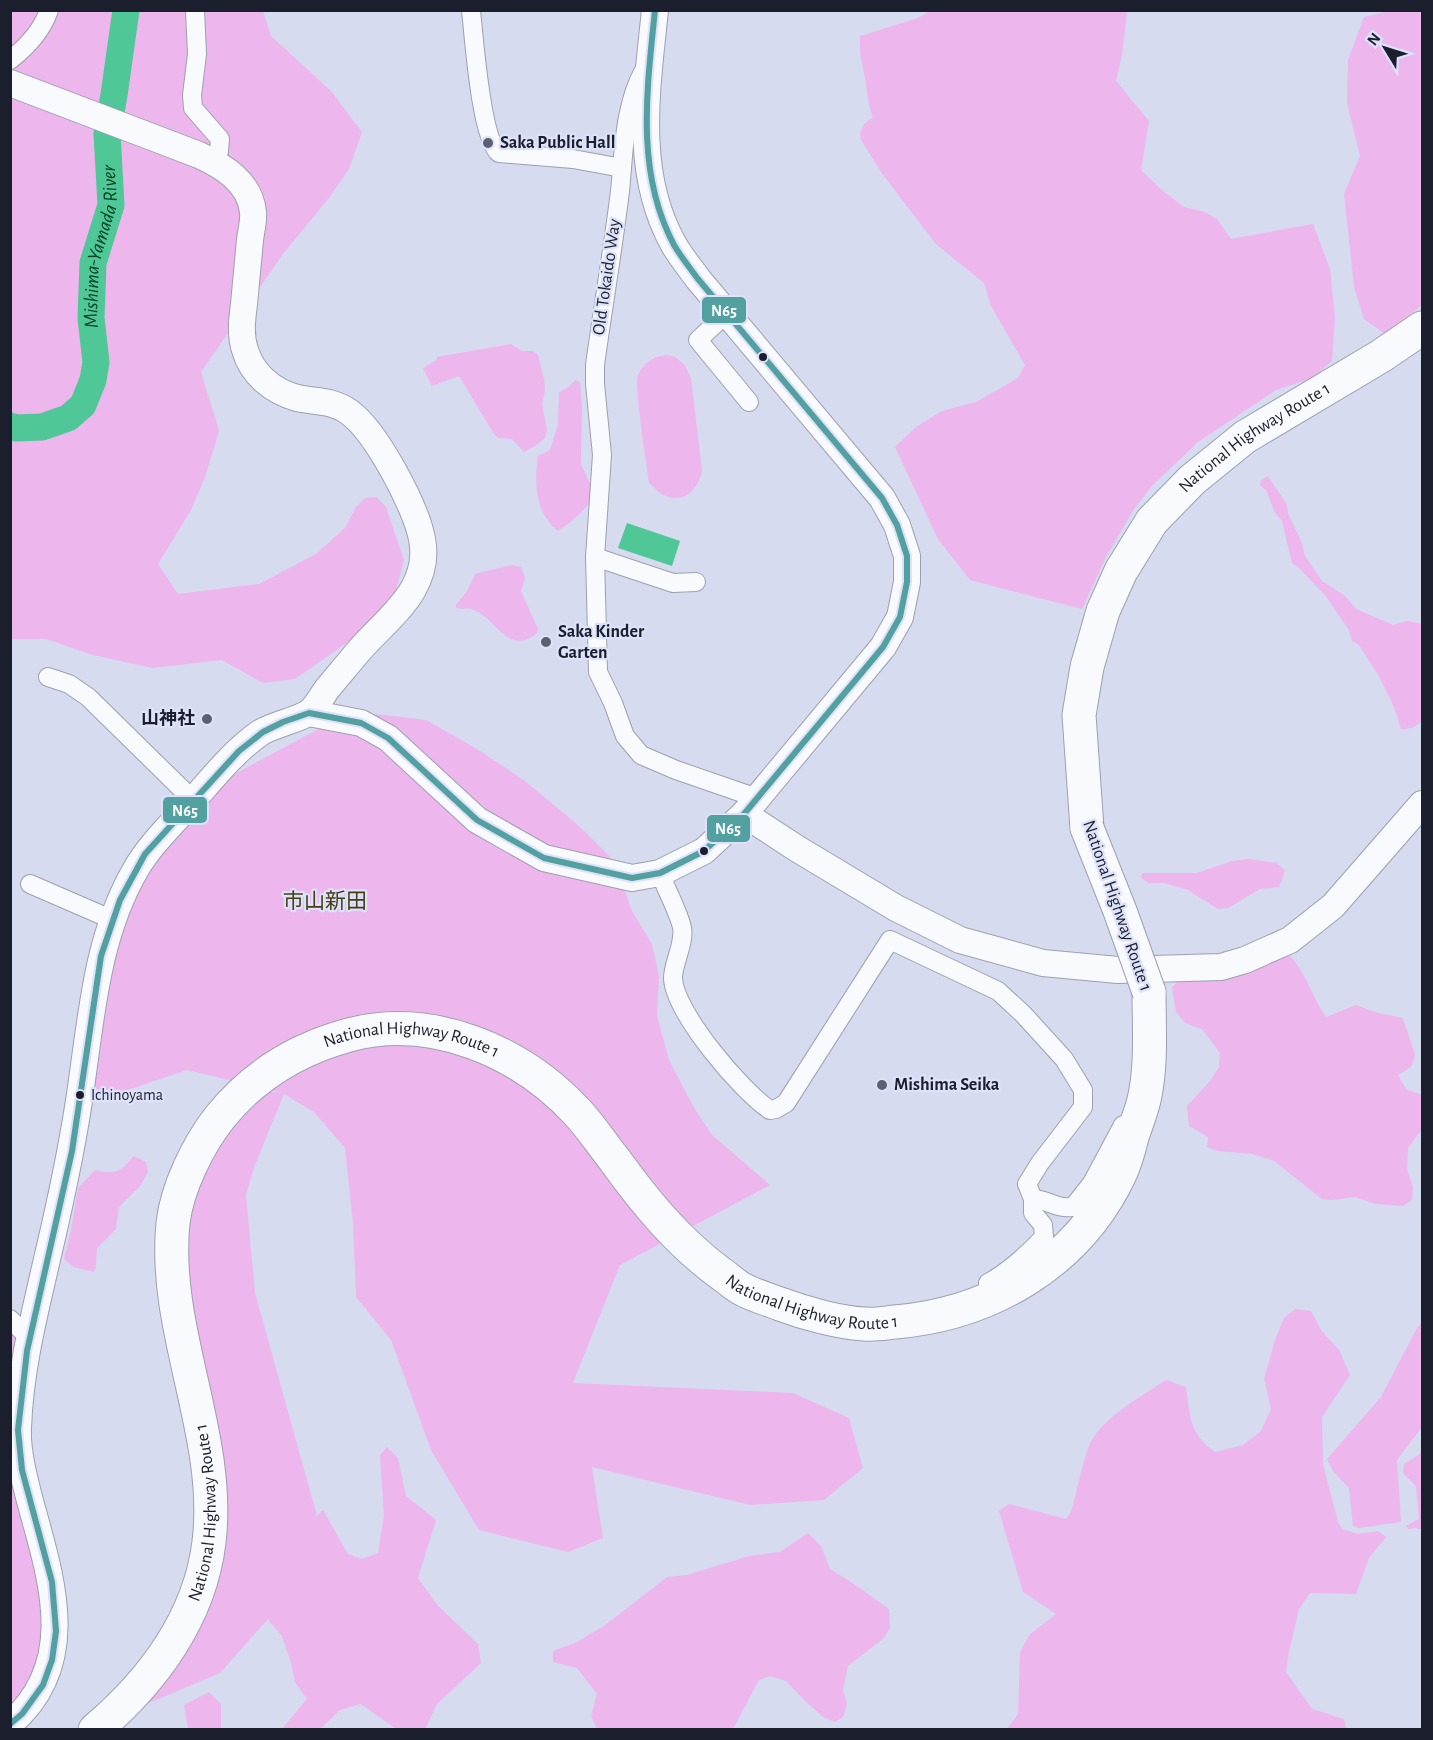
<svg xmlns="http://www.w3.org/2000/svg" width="1433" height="1740" viewBox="0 0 1433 1740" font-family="'Alegreya Sans','Noto Sans JP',sans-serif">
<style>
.green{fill:#edb6ec}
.water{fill:#4fc797}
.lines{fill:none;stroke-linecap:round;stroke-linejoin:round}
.river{stroke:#4fc797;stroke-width:27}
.street-casing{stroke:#9da0b0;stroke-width:20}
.secondary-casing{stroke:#9da0b0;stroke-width:28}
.highway-casing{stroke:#9da0b0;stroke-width:35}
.street{stroke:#f9fafd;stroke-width:18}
.secondary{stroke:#f9fafd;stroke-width:26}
.highway{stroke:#f9fafd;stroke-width:33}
.highway-bridge-casing{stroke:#9da0b0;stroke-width:35;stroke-linecap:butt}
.highway-bridge{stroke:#f9fafd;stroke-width:33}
.bus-1-casing{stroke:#dde2fa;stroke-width:10}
.bus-1{stroke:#53a0a1;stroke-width:6}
.poi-dot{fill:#5c6071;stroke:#dde2fa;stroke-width:2}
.bus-dot{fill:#1b1e2c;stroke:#dde2fa;stroke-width:2}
.labels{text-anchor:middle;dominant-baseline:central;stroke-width:4.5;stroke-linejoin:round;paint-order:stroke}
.bus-label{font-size:16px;fill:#1b1e2c;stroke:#dde2fa;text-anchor:start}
.poi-label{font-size:18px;font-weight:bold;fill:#1b1e2c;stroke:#dde2fa;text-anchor:start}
.street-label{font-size:18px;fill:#1b1e2c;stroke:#dde2fa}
.water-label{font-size:20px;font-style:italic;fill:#024124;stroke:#dde2fa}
.quarter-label{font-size:21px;fill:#483e14;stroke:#dde2fa}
.line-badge{stroke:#dde2fa;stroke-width:2}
.badge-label{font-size:16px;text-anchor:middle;font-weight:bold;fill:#fff}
</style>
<rect width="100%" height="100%" fill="#d6dbf0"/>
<g class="green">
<path d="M 11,11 L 263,11 L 271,36 L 331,91 L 362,132 L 349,169 L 328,199 L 283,254 L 201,372 L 219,431 L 205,477 L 191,510 L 158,564 L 178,594 L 259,584 L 316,554 L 345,528 L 356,507 L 365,498 L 377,497 L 386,507 L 404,560 L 394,599 L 361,633 L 295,679 L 263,683 L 222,660 L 152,668 L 93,655 L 46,639 L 11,639 Z"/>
<path d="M 930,11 L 1131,11 L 1127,12 L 1122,55 L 1116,81 L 1149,121 L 1141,170 L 1163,191 L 1184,207 L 1205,212 L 1217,219 L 1231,239 L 1313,224 L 1330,269 L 1335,318 L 1332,361 L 1313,378 L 1276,390 L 1198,442 L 1152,486 L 1134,509 L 1106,557 L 1082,609 L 970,580 L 938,539 L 895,447 L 916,427 L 942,411 L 976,402 L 1018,378 L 1025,365 L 991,306 L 984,283 L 936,244 L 883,175 L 861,140 L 860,133 L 864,124 L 873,117 C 867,103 868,93 865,79 C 862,61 859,56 860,36 L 918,18 Z"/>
<path d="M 1389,11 L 1422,11 L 1422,305 L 1385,334 L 1364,319 L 1354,286 L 1344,194 L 1360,156 L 1347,103 L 1348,60 L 1364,17 Z"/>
<path d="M 511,344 L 522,351 L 533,351 L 538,355 L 544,379 L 545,391 L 542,404 L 547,430 L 545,438 L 538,444 L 524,452 L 512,439 L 498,438 L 494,434 L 459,376 L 432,386 L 423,368 L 437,360 L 437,357 Z"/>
<path d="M 667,355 L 675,357 L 684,364 L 691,378 L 702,471 C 695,502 668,507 649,482 C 647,465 634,388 638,375 C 643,363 654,356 667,355 Z"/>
<path d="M 575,380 L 580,382 L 582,407 L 581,464 L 595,494 C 586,510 573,521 558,531 C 535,513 534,482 538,456 L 550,450 L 558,425 L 559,392 L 569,387 Z"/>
<path d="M 1268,476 L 1287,505 L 1288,513 L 1301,541 L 1305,556 L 1322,581 L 1345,596 L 1356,609 L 1393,625 L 1407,621 L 1422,624 L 1422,720 C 1417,727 1410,729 1401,729 L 1394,707 L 1380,678 L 1359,645 L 1352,641 L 1349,630 L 1325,595 L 1299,568 L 1292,563 L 1282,521 L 1274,511 L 1266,490 L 1260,485 L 1261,480 Z"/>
<path d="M 511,565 L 521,567 L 525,578 L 521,591 L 538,629 L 537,633 C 508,657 497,619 474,610 C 468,607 462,610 456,608 L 456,605 L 467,591 L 475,574 Z"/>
<path d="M 376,714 L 426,720 L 477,749 L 525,781 L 578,825 L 614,861 L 632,911 L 652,944 L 659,976 L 657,1016 L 669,1060 L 693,1106 L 712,1135 L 770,1185 L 620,1265 L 573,1383 L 793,1393 L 849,1418 L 863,1468 L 824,1500 L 750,1505 L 592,1467 L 603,1538 L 568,1552 L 479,1530 L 431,1450 L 391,1340 L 356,1297 L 353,1222 L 345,1148 L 314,1112 L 284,1094 L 255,1165 L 246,1195 L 255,1293 L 317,1516 L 323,1510 L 348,1554 L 362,1559 L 378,1553 L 384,1515 L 380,1455 L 387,1447 L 398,1458 L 406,1496 L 436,1520 L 418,1578 L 438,1606 L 478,1644 L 481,1663 L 437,1704 L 425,1729 L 396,1729 L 361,1704 L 340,1710 L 320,1729 L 282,1729 L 307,1699 L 295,1682 L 291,1663 L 282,1636 L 269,1621 L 269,1618 L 220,1673 L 137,1708 L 206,1587 L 173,1259 L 193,1162 L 248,1089 L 283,1093 L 187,1070 L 107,1097 L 76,1073 L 75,1032 L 132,889 L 201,792 L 328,724 Z"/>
<path d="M 1249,859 L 1277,863 L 1285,871 L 1279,887 L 1260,889 L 1228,908 L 1218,909 L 1188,890 L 1165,883 L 1149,883 L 1141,878 L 1142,873 L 1197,873 L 1232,861 Z"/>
<path d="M 1289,955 C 1306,972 1312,997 1326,1017 L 1356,1005 L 1378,1013 L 1403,1018 L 1415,1055 L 1411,1067 L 1398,1075 L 1406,1089 L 1422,1095 L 1422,1129 L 1408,1148 L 1407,1169 L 1413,1187 L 1412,1200 L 1403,1206 L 1375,1204 L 1355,1197 L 1332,1200 L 1322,1199 L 1274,1161 L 1252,1154 L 1218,1151 L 1207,1147 L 1208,1137 L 1189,1126 L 1187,1106 L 1211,1080 L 1219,1067 L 1220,1053 L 1203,1030 L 1185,1023 L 1176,1012 L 1172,987 L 1178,981 L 1250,972 L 1274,957 Z"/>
<path d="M 134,1156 L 146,1162 L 148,1172 L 140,1186 L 119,1207 L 116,1229 L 97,1248 L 96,1267 L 94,1272 L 74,1267 L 64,1259 L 71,1230 L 78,1188 L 95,1170 C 116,1175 120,1172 134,1156 Z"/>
<path d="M 1295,1309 L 1311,1311 L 1321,1330 L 1339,1350 L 1350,1375 L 1322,1417 L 1323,1464 L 1338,1522 L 1342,1529 L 1358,1534 L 1378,1531 L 1386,1537 L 1369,1558 L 1356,1594 L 1310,1593 L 1299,1609 L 1289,1651 L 1286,1672 L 1312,1709 L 1344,1719 L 1346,1729 L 1007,1729 L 1018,1714 L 1020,1653 L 1029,1635 L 1056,1614 L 1023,1592 L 999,1511 L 1009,1504 L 1066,1519 L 1071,1512 C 1077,1491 1081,1468 1088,1448 C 1100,1418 1141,1397 1166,1380 L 1186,1387 C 1190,1416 1189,1434 1215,1452 L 1243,1445 L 1261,1431 L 1271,1409 L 1264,1379 L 1275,1340 L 1284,1318 Z"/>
<path d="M 1422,1322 L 1422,1427 L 1397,1460 L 1401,1522 L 1359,1528 L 1353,1526 L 1349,1488 L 1333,1471 L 1327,1459 L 1381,1397 L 1417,1328 Z"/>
<path d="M 10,1331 L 27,1351 L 20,1453 L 48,1645 L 28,1695 L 10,1709 Z"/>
<path d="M 1422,1447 L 1422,1530 L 1416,1528 L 1408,1529 L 1406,1526 L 1419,1519 L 1416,1486 L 1403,1473 L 1404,1464 L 1420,1454 Z"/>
<path d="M 808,1533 L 821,1546 L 830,1569 L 857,1586 L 889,1609 L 890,1628 L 884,1638 L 848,1666 L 843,1690 L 847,1704 L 843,1717 L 835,1722 L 823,1717 L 800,1696 L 786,1681 L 770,1676 L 759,1680 L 733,1729 L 597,1729 L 591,1716 L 597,1694 L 577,1668 L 553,1662 L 553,1651 L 575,1643 L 604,1626 L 667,1577 L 687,1575 L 749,1556 L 780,1552 Z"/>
<path d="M 209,1692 L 221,1704 L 221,1729 L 188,1729 L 184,1705 Z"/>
</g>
<path class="water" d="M 627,523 L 680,541 L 672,566 L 618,548 Z"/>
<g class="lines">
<path class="river" id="s1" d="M 10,426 L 16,428 L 42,427 L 68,418 L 83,405 L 93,380 L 96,362 L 91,318 L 93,263 L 111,205 L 107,134 L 114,95 L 126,10"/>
<defs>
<g id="street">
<path d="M 195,10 L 197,54 L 192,95 L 193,108 L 220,139 L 219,151 L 215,163"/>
<path d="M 471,10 C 474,38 481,139 499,153 L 573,159 L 622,168"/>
<path d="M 10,60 C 28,46 42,31 49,10"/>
<path d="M 644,70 C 624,106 624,151 620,191 C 613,249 603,307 595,365 L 595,384 L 602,455 L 595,557 L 598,672 L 613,703 L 625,736 L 641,755 L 676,770 L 757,798"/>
<path d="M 726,314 L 698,340 L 749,402"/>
<path d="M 595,557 L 673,583 L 696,582"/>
<path d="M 48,677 L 69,684 L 88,697 L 193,800"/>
<path d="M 660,873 C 665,887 680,915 682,928 C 685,943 673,963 673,978 C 674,1012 742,1092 770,1110 L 776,1109 L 786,1103 L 890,940 L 998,991 L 1023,1014 L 1064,1059 L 1083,1090 L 1083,1107 L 1040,1163 L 1027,1184 L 1033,1199 L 1033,1213 L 1043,1225 L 1044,1237 C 1027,1255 1010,1271 988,1283"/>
<path d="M 30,884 L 113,920"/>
<path d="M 1033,1199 C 1050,1200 1055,1209 1073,1207 L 1092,1183 L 1123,1125"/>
<path d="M 10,1319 L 29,1338"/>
</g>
<g id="secondary">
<path d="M 10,83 L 199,155 C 223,166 250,182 253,212 C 254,221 251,231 250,240 C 248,261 246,283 244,304 C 242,319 240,335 245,350 C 252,374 272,391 297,398 C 315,402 333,400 349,412 C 376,431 416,507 422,539 C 432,590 386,619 357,653 C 347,665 337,677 327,689 C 322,696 317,705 311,711 C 300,720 274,724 260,733 C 233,752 211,780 189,805 C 170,826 150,845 136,869 C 95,939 91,1023 79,1101 C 71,1153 60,1204 48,1255 C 35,1312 20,1369 18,1428 C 17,1452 24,1477 30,1501 C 51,1578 81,1663 10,1724"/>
<path d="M 309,713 L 361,723 L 388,738 L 477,820 L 544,858 L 632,878 L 660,873 L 704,851 L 744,814 L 883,647 L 900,617 L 907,582 L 907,556 L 897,525 L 882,498 L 698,279 C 690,268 681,257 674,245 C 633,173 647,89 655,10"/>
<path d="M 744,814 L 796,848 L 896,908 L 960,940 L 1043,963 L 1118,970 L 1221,967 L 1245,960 L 1290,940 L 1333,906 L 1422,804"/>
</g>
<g id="highway">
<path id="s2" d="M 1087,828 L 1079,715 L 1087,667 L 1103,611 L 1121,571 L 1152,521 L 1192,480 L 1245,437 L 1381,356 L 1422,328"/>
<path id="s3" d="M 95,1730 C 152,1682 200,1618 209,1542 C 222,1435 162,1330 173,1223 C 177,1188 198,1145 220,1117 C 254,1075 297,1049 349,1035 C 432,1013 521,1051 578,1113 C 591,1127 602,1144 614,1159 C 645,1202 677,1241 720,1273 C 728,1278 735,1286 744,1290 C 755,1296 768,1299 780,1304 C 804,1313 840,1323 865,1324 C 875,1325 885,1323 895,1322 C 991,1314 1078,1263 1120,1174 C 1126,1162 1129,1149 1132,1137 C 1136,1125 1141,1112 1144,1100 C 1152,1065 1149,1027 1149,992"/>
</g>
</defs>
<use href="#street" class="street-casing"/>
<use href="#secondary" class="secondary-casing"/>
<use href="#highway" class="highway-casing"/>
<use href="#street" class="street"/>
<use href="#secondary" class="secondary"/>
<use href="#highway" class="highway"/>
<defs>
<path id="highway-bridge" d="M 1087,828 L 1120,911 L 1149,992"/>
</defs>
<use href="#highway-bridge" class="highway-bridge-casing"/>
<use href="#highway-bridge" class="highway-bridge"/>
<defs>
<path id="bus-1" d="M 10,1724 L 22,1714 L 43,1685 L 52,1660 L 56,1631 L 52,1582 L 22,1470 L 18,1430 L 27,1351 L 72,1151 L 101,956 L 120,900 L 145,854 L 239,751 L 263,732 L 283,722 L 309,713 L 361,723 L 388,738 L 477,820 L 544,858 L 632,878 L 660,873 L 704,851 L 744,814 L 883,647 L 900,617 L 907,582 L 907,556 L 897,525 L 882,498 L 698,279 C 690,268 681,257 674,245 C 635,172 647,89 655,10"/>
</defs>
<use href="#bus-1" class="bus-1-casing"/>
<use href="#bus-1" class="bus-1"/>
</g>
<g class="poi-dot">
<circle cx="488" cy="143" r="6"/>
<circle cx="546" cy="642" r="6"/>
<circle cx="207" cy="719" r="6"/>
<circle cx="882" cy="1085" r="6"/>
</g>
<g class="bus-dot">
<circle cx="763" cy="357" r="5"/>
<circle cx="704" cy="851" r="5"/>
<circle cx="80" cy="1095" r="5"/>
</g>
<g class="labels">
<g class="bus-label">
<text x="91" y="1095">Ichinoyama</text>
</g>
<g class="poi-label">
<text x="500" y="143">Saka Public Hall</text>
<text x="558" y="632">Saka Kinder<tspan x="558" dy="21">Garten</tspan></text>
<text x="195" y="719" text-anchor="end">山神社</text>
<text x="894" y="1085">Mishima Seika</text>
</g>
<g class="street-label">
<text transform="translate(607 277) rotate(-82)">Old Tokaido Way</text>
<text stroke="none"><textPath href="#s2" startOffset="456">National Highway Route 1</textPath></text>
<text transform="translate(1117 906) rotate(71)">National Highway Route 1</text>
<text stroke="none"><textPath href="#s3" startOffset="884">National Highway Route 1</textPath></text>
<text stroke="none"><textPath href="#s3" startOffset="1388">National Highway Route 1</textPath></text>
<text stroke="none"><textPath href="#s3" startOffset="254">National Highway Route 1</textPath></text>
</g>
<g class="water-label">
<text stroke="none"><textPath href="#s1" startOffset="242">Mishima-Yamada River</textPath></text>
</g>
<g class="quarter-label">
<text x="325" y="901">市山新田</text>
</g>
</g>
<g class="line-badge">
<rect x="701" y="296" width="46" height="28" rx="6" fill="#53a0a1"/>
<rect x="162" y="796" width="46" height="28" rx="6" fill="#53a0a1"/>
<rect x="706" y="814" width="45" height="29" rx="6" fill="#53a0a1"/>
</g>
<g class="badge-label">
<text x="724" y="316">N65</text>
<text x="185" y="816">N65</text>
<text x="728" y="834">N65</text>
</g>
<rect width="1433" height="1740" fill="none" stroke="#1b1e2c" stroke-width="24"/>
<g transform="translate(1385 48) rotate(308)" stroke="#dde2fa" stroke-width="4.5" paint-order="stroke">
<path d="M0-4.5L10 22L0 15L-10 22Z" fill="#1b1e2c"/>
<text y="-9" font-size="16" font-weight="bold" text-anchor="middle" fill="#1b1e2c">N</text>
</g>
</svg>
